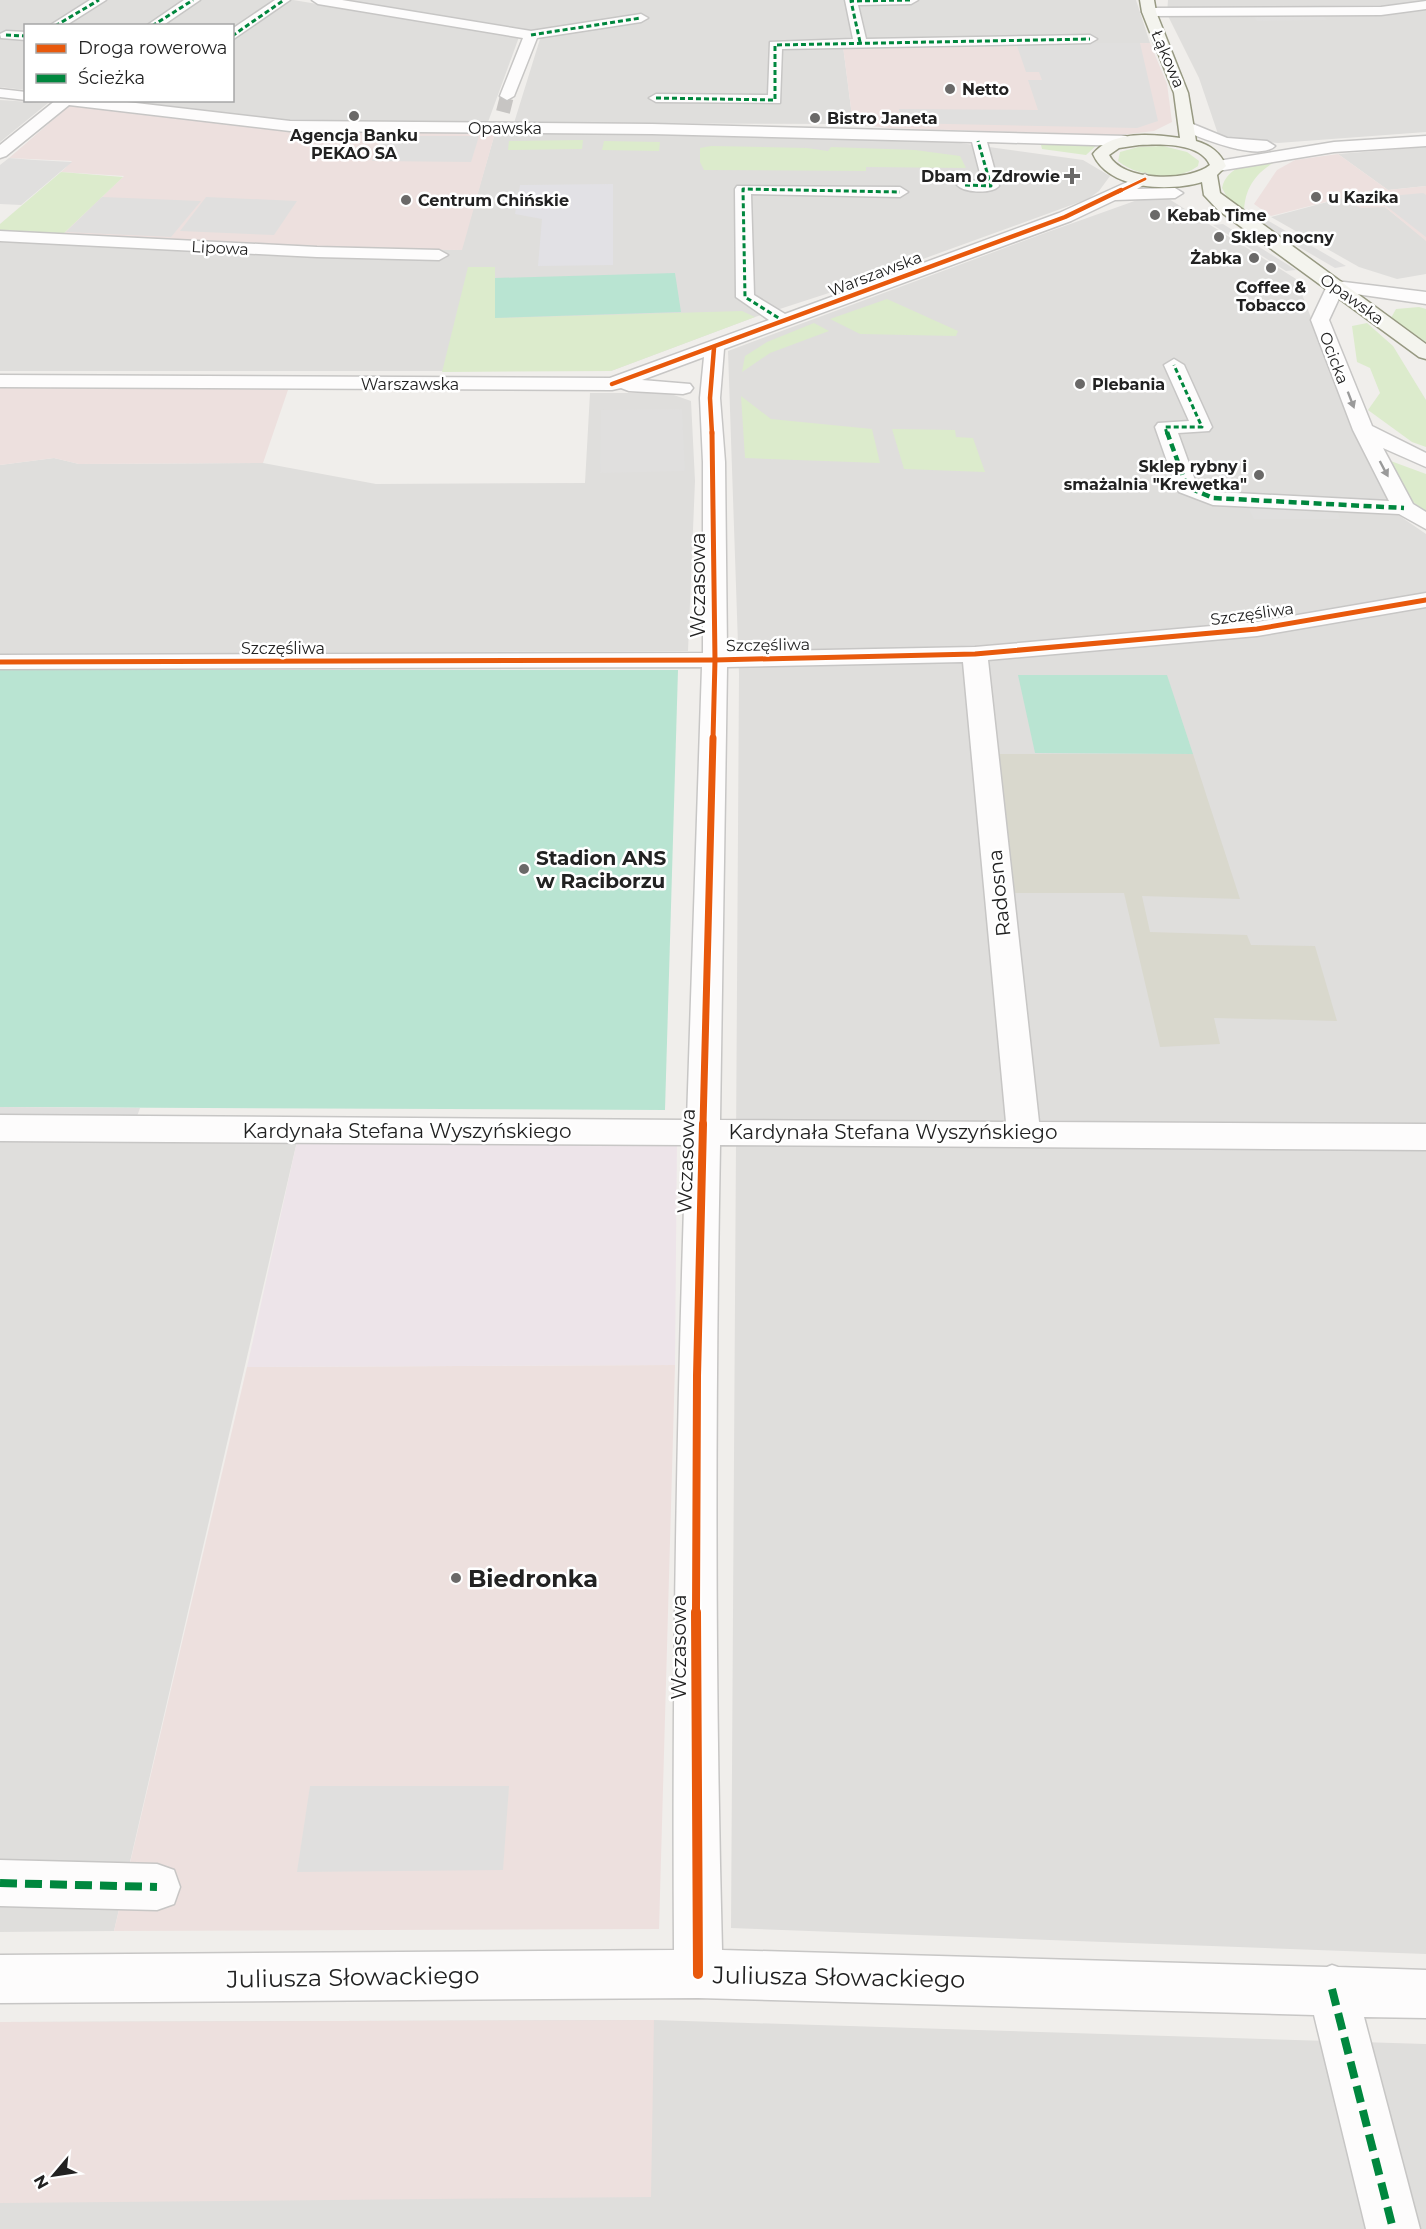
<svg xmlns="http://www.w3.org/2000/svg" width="1426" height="2229" viewBox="0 0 1426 2229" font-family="Montserrat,sans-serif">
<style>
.residential{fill:#dfdedc}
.commercial{fill:#ede0de}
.industrial{fill:#ede4e9}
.construction{fill:#d9d8cd}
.grass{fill:#dcebcc}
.pitch{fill:#b9e4d2}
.parking{fill:#e0dfde}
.plaza{fill:#e2e1e5}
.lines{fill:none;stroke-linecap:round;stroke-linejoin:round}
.minor-tunnel{stroke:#c7c5c3;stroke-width:14;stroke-dasharray:14 8;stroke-linecap:butt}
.minor-casing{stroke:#c7c6c5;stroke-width:3}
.secondary-casing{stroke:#979982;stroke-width:3}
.minor{fill:#fdfcfc;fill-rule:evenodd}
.secondary{fill:#f4f4ee;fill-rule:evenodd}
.quiet-far2{stroke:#00873e;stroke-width:3;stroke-dasharray:5 3;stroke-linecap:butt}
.quiet-far1{stroke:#00873e;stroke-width:4.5;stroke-dasharray:8 4.5;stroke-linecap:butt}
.quiet{stroke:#00873e;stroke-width:8;stroke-dasharray:17 8;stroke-linecap:butt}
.cycleway-far5-casing{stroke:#fff;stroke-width:4.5}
.cycleway-far4-casing{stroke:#fff;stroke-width:7}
.cycleway-far3-casing{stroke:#fff;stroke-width:8}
.cycleway-far2-casing{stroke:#fff;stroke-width:10}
.cycleway-far1-casing{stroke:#fff;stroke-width:12}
.cycleway-casing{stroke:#fff;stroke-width:14}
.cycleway-far5{stroke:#e8590c;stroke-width:3}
.cycleway-far4{stroke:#e8590c;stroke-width:4.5}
.cycleway-far3{stroke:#e8590c;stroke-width:5}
.cycleway-far2{stroke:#e8590c;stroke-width:7}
.cycleway-far1{stroke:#e8590c;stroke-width:8}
.cycleway{stroke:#e8590c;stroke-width:10}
.oneway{fill:#9a9a9a}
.poi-dot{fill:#6a6968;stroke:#fff;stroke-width:2}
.labels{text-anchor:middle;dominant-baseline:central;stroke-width:5;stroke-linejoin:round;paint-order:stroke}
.far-street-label{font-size:16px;fill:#222;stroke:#fff}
.far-poi-label{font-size:16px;font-weight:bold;fill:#222;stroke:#fff;text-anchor:start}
.street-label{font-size:20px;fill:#222;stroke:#fff}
.poi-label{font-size:20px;font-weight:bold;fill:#222;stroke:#fff;text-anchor:start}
.near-poi-label{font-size:24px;font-weight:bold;fill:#222;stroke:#fff;text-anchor:start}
.near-street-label{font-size:24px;fill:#222;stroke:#fff}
</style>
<rect width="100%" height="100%" fill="#f0eeeb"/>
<g class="residential">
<path d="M 0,0 L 293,0 L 519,37 L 488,122 L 275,120 L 114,101 L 232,100 L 232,26 L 26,26 L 25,90 L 0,87 Z"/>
<path d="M 340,0 L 1136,0 L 1150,43 L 843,46 L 853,124 L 514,123 L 540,39 L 530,30 Z"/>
<path d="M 1168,0 L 1426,0 L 1426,132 L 1278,143 L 1219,137 L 1199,78 L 1167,14 Z"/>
<path d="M 0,100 L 48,103 L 0,142 Z"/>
<path d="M 495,133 L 842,136 L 960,143 L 1083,160 L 1110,176 L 1099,191 L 1088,199 L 832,292 L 755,317 L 611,371 L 0,371 L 0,232 L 461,250 Z"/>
<path d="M 1426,147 L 1426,186 L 1388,190 L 1338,154 Z"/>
<path d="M 1156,197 L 1169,199 L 1296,279 L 1364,454 L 1394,512 L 1426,534 L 1426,1954 L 731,1928 L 739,674 L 728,351 L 1045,233 L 1143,198 Z"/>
<path d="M 1342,198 L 1385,207 L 1426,240 L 1426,274 L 1397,279 L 1359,267 L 1271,217 Z"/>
<path d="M 590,393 L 668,393 L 691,401 L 695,481 L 688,651 L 0,654 L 0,465 L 54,458 L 79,464 L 263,463 L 376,484 L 585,483 Z"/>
<path d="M 298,1137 L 114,1931 L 0,1932 L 0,1138 Z"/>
<path d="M 654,2020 L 1426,2044 L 1426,2229 L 0,2229 L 0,2022 Z"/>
</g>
<g class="commercial">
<path d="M 1150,43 L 1167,84 L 1172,122 L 1154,131 L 1122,135 L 889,128 L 853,124 L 843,46 Z"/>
<path d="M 69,106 L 289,130 L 495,133 L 462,250 L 349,249 L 62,235 L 124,176 L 61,172 L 72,161 L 9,158 Z"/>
<path d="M 1338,154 L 1388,190 L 1426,186 L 1426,241 L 1385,207 L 1361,208 L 1341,198 L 1271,216 L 1254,204 L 1277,170 L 1295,160 Z"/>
<path d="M 0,386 L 289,387 L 263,463 L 79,464 L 54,458 L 0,465 Z"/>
<path d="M 675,1365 L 659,1929 L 114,1931 L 247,1367 Z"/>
<path d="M 654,2020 L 651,2197 L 0,2203 L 0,2022 Z"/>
</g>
<path class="industrial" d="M 298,1137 L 677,1139 L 675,1365 L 247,1367 Z"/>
<path class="construction" d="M 993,754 L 1193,754 L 1240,899 L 1142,896 L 1150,932 L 1247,935 L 1251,945 L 1315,946 L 1337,1021 L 1214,1018 L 1220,1044 L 1160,1047 L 1124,893 L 1011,893 Z"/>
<g class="grass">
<path d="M 583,140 L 582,149 L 508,150 L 509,141 Z"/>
<path d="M 604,141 L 660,142 L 659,151 L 602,150 Z"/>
<path d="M 1040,141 L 1099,143 L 1086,155 L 1042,149 Z"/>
<path d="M 711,146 L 807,148 L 828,151 L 831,147 L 915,150 L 960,156 L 966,168 L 866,167 L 866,171 L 704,170 L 700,162 L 700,148 Z"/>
<path d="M 1163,146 L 1187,152 L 1199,161 L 1198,166 C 1178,182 1137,177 1118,161 L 1120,152 L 1138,147 Z"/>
<path d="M 1283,157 C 1259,170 1245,184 1244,212 L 1228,199 L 1222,188 C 1228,162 1260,162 1283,157 Z"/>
<path d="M 61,172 L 123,177 L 62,235 L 0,232 L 0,224 Z"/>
<path d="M 468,267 L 495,267 L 495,318 L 742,311 L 755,317 L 611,371 L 442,372 Z"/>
<path d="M 887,299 L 958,331 L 956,336 L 860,334 L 830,319 Z"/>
<path d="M 1419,307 L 1426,309 L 1426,342 L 1391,318 L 1396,309 Z"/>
<path d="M 814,323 L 829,331 L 770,353 L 742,372 L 745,356 L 767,342 Z"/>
<path d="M 1367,323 L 1393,346 L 1426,400 L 1426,447 L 1412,442 L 1368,410 L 1380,393 L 1370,368 L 1357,362 L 1352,326 Z"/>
<path d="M 741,396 L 771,419 L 872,429 L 880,463 L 745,458 Z"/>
<path d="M 892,429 L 955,430 L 956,437 L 973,438 L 985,472 L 904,469 Z"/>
<path d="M 1388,460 L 1426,474 L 1426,512 L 1413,502 Z"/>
</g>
<g class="pitch">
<path d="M 675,273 L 681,312 L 495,318 L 495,278 Z"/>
<path d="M 0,670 L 678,670 L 665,1110 L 0,1107 Z"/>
<path d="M 1018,675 L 1167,675 L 1193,754 L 1035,753 Z"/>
</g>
<g class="parking">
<path d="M 1322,14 L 1327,20 L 1257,21 L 1253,15 Z"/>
<path d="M 1016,43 L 1140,43 L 1158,121 L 1137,128 L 901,123 L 899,109 L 1038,110 L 1028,80 L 1042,80 L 1039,72 L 1026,72 Z"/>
<path d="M 383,136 L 479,136 L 471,162 L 372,161 Z"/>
<path d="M 9,158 L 35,160 L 72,162 L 21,205 L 0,204 L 0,165 Z"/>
<path d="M 1423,193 L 1426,195 L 1426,237 L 1385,205 L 1379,197 Z"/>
<path d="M 102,197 L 201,201 L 171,237 L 66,232 Z"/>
<path d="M 206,197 L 297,201 L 274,235 L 180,231 Z"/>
<path d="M 1267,220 L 1346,266 L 1335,268 L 1256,222 Z"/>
<path d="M 1223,224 L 1296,270 L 1286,271 L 1213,225 Z"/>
<path d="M 682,409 L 685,471 L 600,473 L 601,410 Z"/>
<path d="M 1248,507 L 1338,513 L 1340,519 L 1254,519 Z"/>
<path d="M 0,1107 L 140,1108 L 132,1130 L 0,1128 Z"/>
<path d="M 310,1786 L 509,1786 L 503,1870 L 297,1872 Z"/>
</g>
<path class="plaza" d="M 613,184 L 613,265 L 538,266 L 542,219 L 515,214 L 520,185 Z"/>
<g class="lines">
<path class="minor-tunnel" d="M 503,112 L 507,96"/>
<defs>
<g id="minor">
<path d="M 90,0 L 106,0 L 65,26 L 49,26 Z"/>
<path d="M 184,0 L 200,0 L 162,26 L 146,26 Z"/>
<path d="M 275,0 L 290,0 L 232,40 L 232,29 Z"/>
<path d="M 312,0 L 342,0 L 531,31 L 641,14 L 648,18 L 641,22 L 537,38 L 514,96 L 507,100 L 500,96 L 523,38 L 318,4 Z"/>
<path d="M 845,0 L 918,0 L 911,4 L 858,5 L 866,39 L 1090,35 L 1097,39 L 1090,43 L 782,49 L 780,103 L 656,102 L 649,98 L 656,94 L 768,95 L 770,42 L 853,39 Z"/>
<path d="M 1426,1 L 1426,9 L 1381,15 L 1149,16 L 1142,12 L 1149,8 L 1381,7 Z"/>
<path d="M 6,31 L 26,32 L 26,40 L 1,38 L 0,34 Z"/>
<path d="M 0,89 L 26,92 L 26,100 L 0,97 Z"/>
<path d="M 56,100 L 110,100 L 290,121 L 652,124 L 1126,136 L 1134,141 L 1126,146 L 987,142 L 999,186 C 992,194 964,193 957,185 L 965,180 L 982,181 L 972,142 L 652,134 L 290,131 L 69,105 L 6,156 L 0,158 L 0,145 Z"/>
<path d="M 1188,122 L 1227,138 L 1267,141 L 1275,146 C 1260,162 1200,138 1183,130 L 1180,127 Z"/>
<path d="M 1426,136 L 1426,146 L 1334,152 L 1218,171 L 1210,166 L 1218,161 L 1334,142 Z"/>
<path d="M 1145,174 L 1153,179 L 1137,189 L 1175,188 L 1183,193 L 1175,198 L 1115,200 L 1071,221 L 724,349 L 720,398 L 725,462 L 727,652 L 975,647 L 1257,622 L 1426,593 L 1426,607 L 1257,636 L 988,660 L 1039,1122 L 1426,1124 L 1426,1150 L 720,1145 C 715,1414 715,1682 722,1950 L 1327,1967 L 1332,1965 L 1338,1967 L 1426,1970 L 1426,2018 L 1364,2017 L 1420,2229 L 1366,2229 L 1314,2015 L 698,1998 L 0,2003 L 0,1955 L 674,1950 C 672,1682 677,1413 686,1145 L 0,1141 L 0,1115 L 687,1120 L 702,667 L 0,669 L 0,655 L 703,653 L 703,462 L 700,398 L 704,357 L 642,380 L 690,384 L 693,388 L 690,392 L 683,394 L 629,391 L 621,388 L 612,390 L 0,387 L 0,375 L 610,378 L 769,320 L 736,297 L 735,189 L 737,186 L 900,187 L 908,192 L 900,197 L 751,194 L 754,295 L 785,314 L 1059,213 ZM 963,662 L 1006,1122 L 720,1120 L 727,667 Z"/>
<path d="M 0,231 L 317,247 L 439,250 L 448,255 L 439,260 L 317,257 L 0,241 Z"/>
<path d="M 1336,281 L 1426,292 L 1426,304 L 1342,292 L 1329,320 L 1372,426 L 1426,453 L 1426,467 L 1383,448 L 1413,504 L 1426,512 L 1426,529 L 1399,514 L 1213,505 L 1179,492 L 1176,487 L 1155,427 L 1158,423 L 1189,421 L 1164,365 L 1174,359 L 1184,365 L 1212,427 L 1209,431 L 1178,433 L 1196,483 L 1217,492 L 1389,501 L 1353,430 L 1311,320 L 1327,286 Z"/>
<path d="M 0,1860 L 157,1864 L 174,1870 L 180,1887 L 174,1904 L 157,1910 L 0,1906 Z"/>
</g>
<path id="secondary" d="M 1140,0 L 1154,0 L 1156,12 L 1188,93 L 1196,141 C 1210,145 1220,152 1226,166 L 1217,175 L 1220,193 L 1426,344 L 1426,359 L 1419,357 L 1218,210 L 1204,195 L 1202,182 C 1169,192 1109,190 1093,154 C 1112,130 1153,134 1180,138 L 1174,93 L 1142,12 ZM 1139,145 C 1160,144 1200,142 1210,165 C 1189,182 1122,182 1109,155 L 1119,148 Z"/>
</defs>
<use href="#minor" class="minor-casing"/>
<use href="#secondary" class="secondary-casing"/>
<use href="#minor" class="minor"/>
<use href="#secondary" class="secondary"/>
<g class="quiet-far2">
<path d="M 55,26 L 99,0"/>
<path d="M 152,26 L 193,0"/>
<path d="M 6,35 L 26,36"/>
<path d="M 531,35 L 641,18"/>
<path d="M 232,36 L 284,0"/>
<path d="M 860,42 L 851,1 L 911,0"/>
<path d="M 656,98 L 775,100 L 775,45 L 1090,39"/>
<path d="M 965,185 L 991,186 L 978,141"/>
<path d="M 785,322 L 745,297 L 743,189 L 900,192"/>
<path d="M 1167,434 L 1165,427 L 1202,427 L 1174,365"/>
</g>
<path class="quiet-far1" d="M 1167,432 L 1187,487 L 1213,498 L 1404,508"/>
<g class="quiet">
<path d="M 0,1883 L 157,1887"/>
<path d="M 1332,1989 L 1393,2229"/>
</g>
<defs>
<path id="cycleway-far5" d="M 1118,192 L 1145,179"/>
<g id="cycleway-far4">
<path d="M 612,384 L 1065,217 L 1121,190"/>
<path d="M 712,434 L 710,398 L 714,348"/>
</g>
<g id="cycleway-far3">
<path d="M 712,432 L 715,660 L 713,739"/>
<path d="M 0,662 L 715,660 L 975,654 L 1257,629 L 1426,600"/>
</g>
<path id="cycleway-far2" d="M 703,1125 L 713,738"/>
<path id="cycleway-far1" d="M 696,1613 L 697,1376 L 703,1124"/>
<path id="cycleway" d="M 696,1612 L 698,1974"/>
</defs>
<use href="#cycleway-far5" class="cycleway-far5-casing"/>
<use href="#cycleway-far4" class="cycleway-far4-casing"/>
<use href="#cycleway-far3" class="cycleway-far3-casing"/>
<use href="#cycleway-far2" class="cycleway-far2-casing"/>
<use href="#cycleway-far1" class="cycleway-far1-casing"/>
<use href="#cycleway" class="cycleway-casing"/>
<use href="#cycleway-far5" class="cycleway-far5"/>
<use href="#cycleway-far4" class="cycleway-far4"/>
<use href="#cycleway-far3" class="cycleway-far3"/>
<use href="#cycleway-far2" class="cycleway-far2"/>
<use href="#cycleway-far1" class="cycleway-far1"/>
<use href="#cycleway" class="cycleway"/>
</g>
<defs><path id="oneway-solid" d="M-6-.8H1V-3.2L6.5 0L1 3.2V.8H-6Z" transform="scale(1.5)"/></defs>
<g class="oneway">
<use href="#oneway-solid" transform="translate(1351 400) rotate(69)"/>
<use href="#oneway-solid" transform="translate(1384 469) rotate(62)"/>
</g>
<g class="poi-dot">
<circle cx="950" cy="89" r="6"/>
<circle cx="354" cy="116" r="6"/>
<circle cx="815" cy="118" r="6"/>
<path d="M1069 167h6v6h6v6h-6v6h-6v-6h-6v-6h6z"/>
<circle cx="1316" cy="197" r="6"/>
<circle cx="406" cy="200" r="6"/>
<circle cx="1155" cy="215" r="6"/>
<circle cx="1219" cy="237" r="6"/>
<circle cx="1254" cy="258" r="6"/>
<circle cx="1271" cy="268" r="6"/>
<circle cx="1080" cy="384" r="6"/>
<circle cx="1259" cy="475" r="6"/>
<circle cx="524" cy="869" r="6"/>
<circle cx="456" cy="1578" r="6"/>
</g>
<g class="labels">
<g class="far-street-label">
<text transform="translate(1168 59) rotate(67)">Łąkowa</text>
<text x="505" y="128">Opawska</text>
<text transform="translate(220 248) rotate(3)">Lipowa</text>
<text transform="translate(875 274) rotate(-21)">Warszawska</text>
<text transform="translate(1352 299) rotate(36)">Opawska</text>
<text transform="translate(1334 358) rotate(69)">Ocicka</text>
<text x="410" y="384">Warszawska</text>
<text transform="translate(1252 614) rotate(-8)">Szczęśliwa</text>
<text transform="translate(768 645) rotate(-1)">Szczęśliwa</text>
<text x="283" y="648">Szczęśliwa</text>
</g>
<g class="far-poi-label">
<text x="962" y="89">Netto</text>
<text x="827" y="118">Bistro Janeta</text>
<text x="354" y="135" text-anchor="middle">Agencja Banku<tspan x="354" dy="18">PEKAO SA</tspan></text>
<text x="1060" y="176" text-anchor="end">Dbam o Zdrowie</text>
<text x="1328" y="197">u Kazika</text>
<text x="418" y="200">Centrum Chińskie</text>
<text x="1167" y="215">Kebab Time</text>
<text x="1231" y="237">Sklep nocny</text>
<text x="1242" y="258" text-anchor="end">Żabka</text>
<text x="1271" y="287" text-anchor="middle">Coffee &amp;<tspan x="1271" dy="18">Tobacco</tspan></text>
<text x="1092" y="384">Plebania</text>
<text x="1247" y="466" text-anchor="end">Sklep rybny i<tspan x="1247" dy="18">smażalnia "Krewetka"</tspan></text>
</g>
<g class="street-label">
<text transform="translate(698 585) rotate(-90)">Wczasowa</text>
<text transform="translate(999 893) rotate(-96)">Radosna</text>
<text x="407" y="1131">Kardynała Stefana Wyszyńskiego</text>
<text x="893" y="1132">Kardynała Stefana Wyszyńskiego</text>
<text transform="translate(686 1161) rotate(-88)">Wczasowa</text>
<text transform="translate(679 1647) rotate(-90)">Wczasowa</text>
</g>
<g class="poi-label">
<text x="536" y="858">Stadion ANS<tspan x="536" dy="23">w Raciborzu</tspan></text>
</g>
<g class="near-poi-label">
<text x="468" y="1578">Biedronka</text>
</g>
<g class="near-street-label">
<text transform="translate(353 1977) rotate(-1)">Juliusza Słowackiego</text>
<text transform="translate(839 1977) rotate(1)">Juliusza Słowackiego</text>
</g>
</g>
<rect x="24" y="24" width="210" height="78" fill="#ffffff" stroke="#a7a7a7" stroke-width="1.5"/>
<rect x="36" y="44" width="30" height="9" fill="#e8590c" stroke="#a7a7a7" stroke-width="1.5"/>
<text x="78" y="54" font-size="18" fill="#222222">Droga rowerowa</text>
<rect x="36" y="74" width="30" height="9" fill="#00873e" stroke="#a7a7a7" stroke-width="1.5"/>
<text x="78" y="84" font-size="18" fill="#222222">Ścieżka</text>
<g transform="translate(54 2175) rotate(241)" stroke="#ffffff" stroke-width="4.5" paint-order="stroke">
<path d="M0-4.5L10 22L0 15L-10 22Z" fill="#222222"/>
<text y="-9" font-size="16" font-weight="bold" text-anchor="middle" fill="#222222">N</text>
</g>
</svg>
